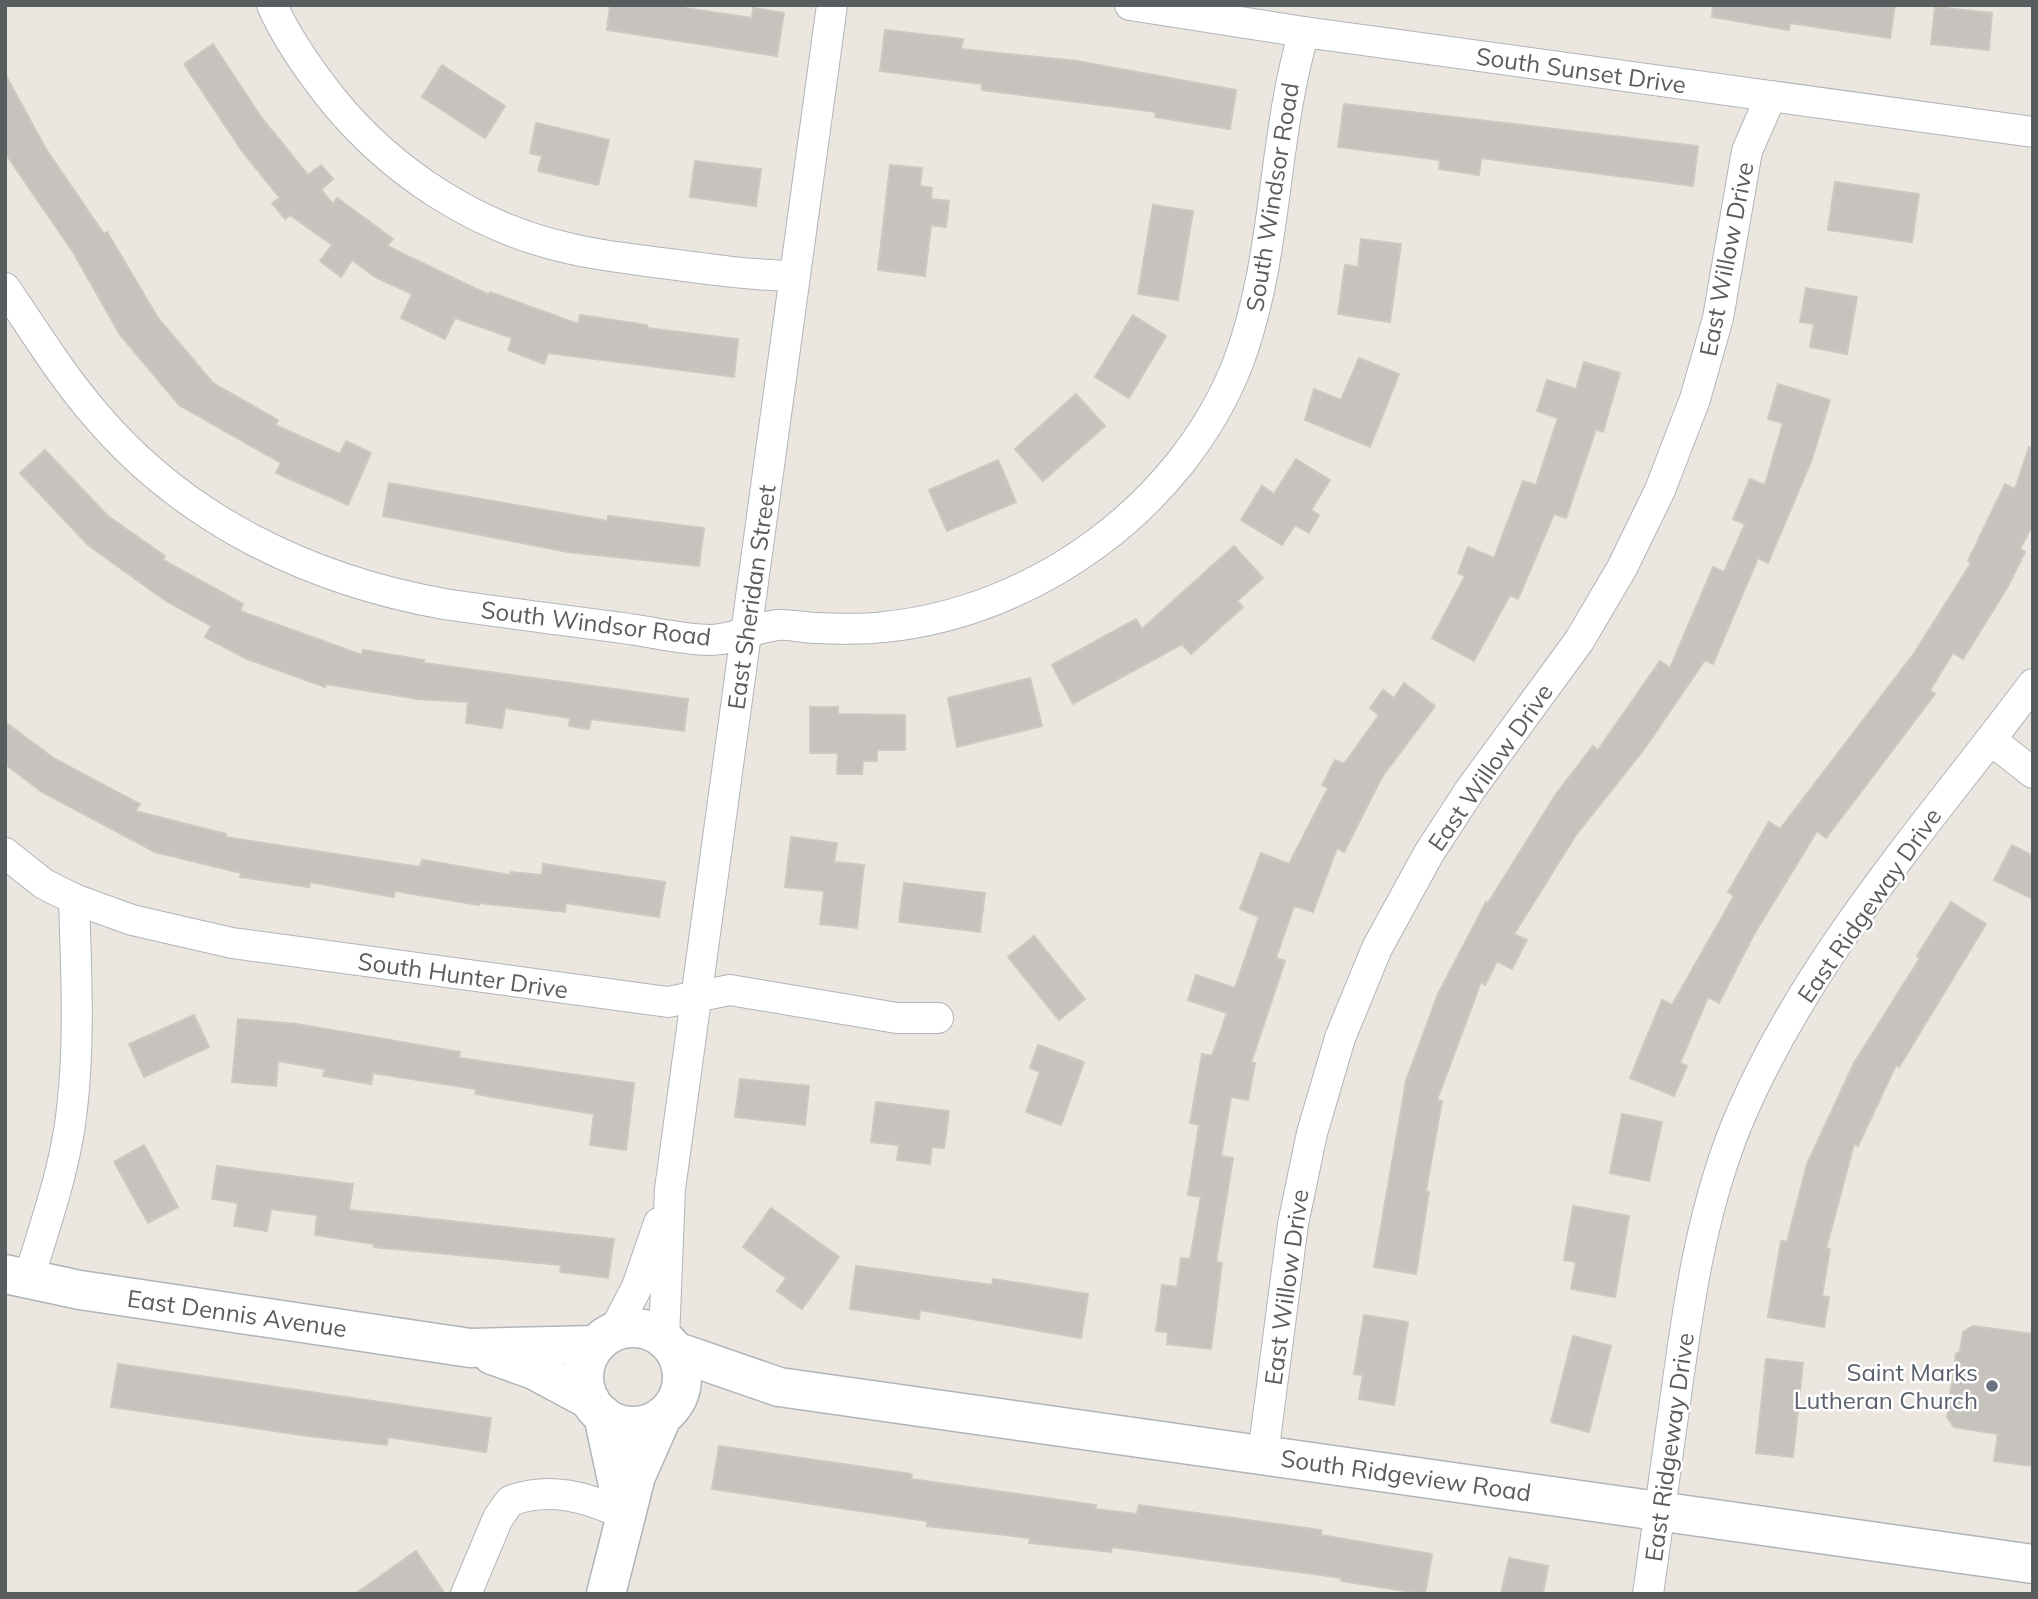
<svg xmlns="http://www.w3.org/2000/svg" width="2038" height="1599" viewBox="0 0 2038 1599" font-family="Mulish,sans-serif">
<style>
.building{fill:#c6c2bd;stroke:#cfc8bf;stroke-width:2}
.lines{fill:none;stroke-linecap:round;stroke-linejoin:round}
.street-casing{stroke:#b1b4b7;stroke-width:32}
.secondary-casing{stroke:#b0b4b7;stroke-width:41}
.street{stroke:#fff;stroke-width:30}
.secondary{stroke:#fff;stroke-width:38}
.worship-dot{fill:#6b7280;stroke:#fff;stroke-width:2.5}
.labels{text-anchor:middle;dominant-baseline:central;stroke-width:5;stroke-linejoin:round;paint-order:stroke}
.street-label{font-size:24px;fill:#595d60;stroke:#fff}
.worship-label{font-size:24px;fill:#5b616d;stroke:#fff;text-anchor:end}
</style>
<rect width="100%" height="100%" fill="#ebe7e0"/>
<g class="building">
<path d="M 610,5 L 685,5 L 685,8 L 752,18 L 753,8 L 784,13 L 777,56 L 607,30 Z"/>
<path d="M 1713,5 L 1895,5 L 1890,38 L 1790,23 L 1789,30 L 1712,17 Z"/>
<path d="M 1935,7 L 1992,13 L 1989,50 L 1931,44 Z"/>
<path d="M 885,30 L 963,39 L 961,49 L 1077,61 L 1236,90 L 1230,129 L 1155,117 L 1156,112 L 982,90 L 982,84 L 880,71 Z"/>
<path d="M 213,44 L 261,117 L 308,175 L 321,165 L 333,179 L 321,190 L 333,204 L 337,198 L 393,239 L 387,246 L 489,295 L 490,292 L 578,324 L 580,315 L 647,325 L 647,328 L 738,339 L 734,377 L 548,353 L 544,364 L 508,350 L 512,338 L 455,318 L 445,339 L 401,318 L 412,294 L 375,277 L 352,260 L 341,277 L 320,261 L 332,245 L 290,215 L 285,219 L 272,203 L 280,198 L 242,151 L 184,64 Z"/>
<path d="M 442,65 L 505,106 L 485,138 L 422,97 Z"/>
<path d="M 5,74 L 46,149 L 104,234 L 107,232 L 158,318 L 213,383 L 278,420 L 275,425 L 340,454 L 346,441 L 371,453 L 348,505 L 276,473 L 281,463 L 179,405 L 120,335 L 73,252 L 5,153 Z"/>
<path d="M 1344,104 L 1698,146 L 1693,186 L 1481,158 L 1479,175 L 1439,169 L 1440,160 L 1338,147 Z"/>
<path d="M 536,123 L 609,140 L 598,185 L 538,171 L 542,156 L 530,153 Z"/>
<path d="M 695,161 L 761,169 L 756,206 L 690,197 Z"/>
<path d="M 890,165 L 922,168 L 920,186 L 932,188 L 931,199 L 949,201 L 946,227 L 931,225 L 925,276 L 878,270 Z"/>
<path d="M 1835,182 L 1919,194 L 1912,242 L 1828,230 Z"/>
<path d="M 1153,205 L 1193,211 L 1178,300 L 1138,294 Z"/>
<path d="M 1361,239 L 1401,244 L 1390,322 L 1338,314 L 1345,265 L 1358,267 Z"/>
<path d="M 1806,288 L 1857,297 L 1847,354 L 1810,347 L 1814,324 L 1800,322 Z"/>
<path d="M 1133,315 L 1166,336 L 1129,398 L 1095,377 Z"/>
<path d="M 1359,358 L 1399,374 L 1370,447 L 1305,420 L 1314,389 L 1341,400 Z"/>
<path d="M 1584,362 L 1620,373 L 1603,432 L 1596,429 L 1566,518 L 1554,514 L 1518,599 L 1510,595 L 1474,661 L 1432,638 L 1465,576 L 1458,573 L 1468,547 L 1494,558 L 1523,481 L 1536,485 L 1558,418 L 1537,411 L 1547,380 L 1576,389 Z"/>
<path d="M 1778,384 L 1830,400 L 1812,459 L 1768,563 L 1758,558 L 1713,664 L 1705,660 L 1645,748 L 1576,835 L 1514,934 L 1527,940 L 1512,969 L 1497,961 L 1485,985 L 1481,982 L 1437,1100 L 1442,1101 L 1426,1191 L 1429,1192 L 1416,1274 L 1374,1267 L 1406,1081 L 1438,994 L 1486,902 L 1488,903 L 1556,794 L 1593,746 L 1598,750 L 1660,661 L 1670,668 L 1713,567 L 1724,572 L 1745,524 L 1733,519 L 1750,479 L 1765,485 L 1783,423 L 1768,419 Z"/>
<path d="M 1076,394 L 1105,426 L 1043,481 L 1015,449 Z"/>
<path d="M 2029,447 L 2033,448 L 2033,524 L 2020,549 L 2025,552 L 2007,588 L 1963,659 L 1953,653 L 1930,690 L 1935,694 L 1826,838 L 1817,831 L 1753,936 L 1719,1003 L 1708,997 L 1680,1063 L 1687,1066 L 1674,1096 L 1630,1078 L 1662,1000 L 1672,1005 L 1734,896 L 1728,892 L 1769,822 L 1780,829 L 1915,652 L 1971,563 L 1968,561 L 2005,484 L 2015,489 Z"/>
<path d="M 45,450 L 108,516 L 165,556 L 163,560 L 243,604 L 240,611 L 362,655 L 363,650 L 424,660 L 424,663 L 688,699 L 684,731 L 591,719 L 589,729 L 569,726 L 570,718 L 505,708 L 502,728 L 466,723 L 468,702 L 418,699 L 326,684 L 325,687 L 247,659 L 205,637 L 211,626 L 166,601 L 88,545 L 20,473 Z"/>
<path d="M 1296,459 L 1330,480 L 1311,510 L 1319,515 L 1309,533 L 1295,525 L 1282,545 L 1241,520 L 1262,486 L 1274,494 Z"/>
<path d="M 998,460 L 1016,502 L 947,531 L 929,490 Z"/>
<path d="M 389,483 L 608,521 L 608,516 L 704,528 L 699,566 L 568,552 L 383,516 Z"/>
<path d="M 1234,546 L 1263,578 L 1237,601 L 1243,607 L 1191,654 L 1182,644 L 1073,704 L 1052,665 L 1136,619 L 1142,629 Z"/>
<path d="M 1030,678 L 1042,726 L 957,747 L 948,698 Z"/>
<path d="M 1404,683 L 1435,706 L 1382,777 L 1344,852 L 1337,848 L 1313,912 L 1294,906 L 1276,958 L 1285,961 L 1251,1063 L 1255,1063 L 1248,1100 L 1231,1097 L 1221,1156 L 1233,1158 L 1216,1262 L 1222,1263 L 1211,1349 L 1167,1344 L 1168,1332 L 1156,1331 L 1162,1285 L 1177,1287 L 1181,1258 L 1190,1259 L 1201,1197 L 1188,1195 L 1199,1125 L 1190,1123 L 1202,1054 L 1212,1056 L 1227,1013 L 1188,1000 L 1196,975 L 1235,988 L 1259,917 L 1240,909 L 1261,853 L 1289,864 L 1328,788 L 1322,785 L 1335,760 L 1344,764 L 1379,715 L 1370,708 L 1383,690 L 1394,698 Z"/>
<path d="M 810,707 L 838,707 L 838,714 L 905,715 L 905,750 L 877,750 L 877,761 L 863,761 L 862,774 L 837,774 L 838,753 L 810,753 Z"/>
<path d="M 5,722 L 55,759 L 140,804 L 135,811 L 226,834 L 225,837 L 420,867 L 422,860 L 510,875 L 511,872 L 542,875 L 543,864 L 665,882 L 659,917 L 566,903 L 565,912 L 479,903 L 479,905 L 395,891 L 394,897 L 310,882 L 309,887 L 240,877 L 241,873 L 155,852 L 42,792 L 5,764 Z"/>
<path d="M 791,837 L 837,843 L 834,862 L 864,865 L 857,928 L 820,924 L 824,891 L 785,887 Z"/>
<path d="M 2012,845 L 2033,856 L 2033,899 L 1994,880 Z"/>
<path d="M 904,883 L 985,893 L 980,932 L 899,922 Z"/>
<path d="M 1951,902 L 1986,924 L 1899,1067 L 1896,1065 L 1858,1146 L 1854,1144 L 1826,1249 L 1830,1249 L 1822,1296 L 1829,1297 L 1824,1327 L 1768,1317 L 1781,1241 L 1787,1242 L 1807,1164 L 1854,1063 L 1920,958 L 1917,956 Z"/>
<path d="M 1034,936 L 1085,999 L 1059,1020 L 1008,957 Z"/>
<path d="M 194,1015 L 209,1047 L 144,1077 L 129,1044 Z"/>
<path d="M 238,1019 L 297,1024 L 460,1052 L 459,1058 L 634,1083 L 626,1150 L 590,1145 L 594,1114 L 475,1094 L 476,1089 L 373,1073 L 371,1084 L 323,1076 L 325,1069 L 278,1061 L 276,1086 L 232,1082 Z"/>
<path d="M 1038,1045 L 1084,1062 L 1061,1125 L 1026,1112 L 1040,1072 L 1030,1068 Z"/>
<path d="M 740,1079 L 809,1086 L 805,1125 L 735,1117 Z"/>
<path d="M 876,1102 L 949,1111 L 944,1148 L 932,1147 L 930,1164 L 897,1160 L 899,1145 L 871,1142 Z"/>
<path d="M 1622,1114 L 1662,1122 L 1649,1181 L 1610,1173 Z"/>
<path d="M 144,1145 L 178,1207 L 148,1223 L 114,1162 Z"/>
<path d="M 217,1166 L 353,1184 L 349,1210 L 614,1239 L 608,1278 L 560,1272 L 561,1265 L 374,1247 L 374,1244 L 315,1235 L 317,1215 L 271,1209 L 267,1231 L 234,1226 L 238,1203 L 212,1199 Z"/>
<path d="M 1573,1206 L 1629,1216 L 1615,1297 L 1571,1289 L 1576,1262 L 1564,1260 Z"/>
<path d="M 771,1208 L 839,1257 L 802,1309 L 777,1291 L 786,1278 L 743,1247 Z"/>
<path d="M 856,1266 L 992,1285 L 993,1279 L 1088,1294 L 1081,1338 L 920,1310 L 919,1319 L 850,1309 Z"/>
<path d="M 1364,1315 L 1408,1322 L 1394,1405 L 1359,1399 L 1363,1375 L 1354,1374 Z"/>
<path d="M 1973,1326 L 2033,1334 L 2033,1466 L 1994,1461 L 1998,1434 L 1954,1427 L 1947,1417 L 1956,1354 L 1960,1351 L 1963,1332 Z"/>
<path d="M 1573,1336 L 1611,1346 L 1589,1432 L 1551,1422 Z"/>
<path d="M 1766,1359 L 1803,1363 L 1793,1457 L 1756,1453 Z"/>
<path d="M 118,1364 L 491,1418 L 486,1452 L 388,1437 L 387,1445 L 308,1436 L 111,1407 Z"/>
<path d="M 719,1446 L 912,1474 L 911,1479 L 1096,1505 L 1095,1509 L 1137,1514 L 1139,1505 L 1321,1530 L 1321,1535 L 1432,1554 L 1425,1594 L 1341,1581 L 1342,1578 L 1112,1547 L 1111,1552 L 1029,1543 L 1030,1538 L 927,1526 L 927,1521 L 712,1489 Z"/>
<path d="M 416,1551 L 445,1594 L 355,1594 Z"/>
<path d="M 1509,1558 L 1548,1566 L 1543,1594 L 1501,1594 Z"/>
</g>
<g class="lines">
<defs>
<g id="street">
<path d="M 272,5 C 287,39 309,70 332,99 C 392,173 478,229 572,249 C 601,256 632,259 662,263 C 706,269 749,275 794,276"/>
<path d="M 1130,5 L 1304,32 L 2033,132"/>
<path d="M 5,288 C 34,330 61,375 95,414 C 184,520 310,580 444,604 C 506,613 568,621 630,629 C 656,633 685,640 711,640 C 733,640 755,627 778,625 C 790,624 803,628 815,628 C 838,629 862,630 884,627 C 1036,612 1182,506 1238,363 C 1278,257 1272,140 1304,32"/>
<path d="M 1991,740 L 2033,773"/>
<path d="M 5,853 L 44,884 L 74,899 L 132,920 L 232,943 L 668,1002 L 730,990 L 897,1018 L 938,1018"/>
<path d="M 28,1281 C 45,1225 66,1167 72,1109 C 80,1039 76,969 74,899"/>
<path d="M 614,1331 L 637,1287 L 659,1223"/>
<path d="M 664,1338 L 670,1189 L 832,5"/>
<path d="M 1263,1455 L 1293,1224 L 1312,1133 L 1340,1038 L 1377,948 L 1429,853 L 1470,790 L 1579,641 L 1622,568 L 1660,490 L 1695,399 L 1718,318 L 1747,151 L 1771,96"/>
<path d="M 466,1594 L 498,1518 L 510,1501 C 549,1486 588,1497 625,1515"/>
<path d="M 1648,1594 C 1657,1527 1667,1461 1676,1395 C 1689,1299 1703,1201 1742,1112 C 1812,952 1929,823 2033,684"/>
</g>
<g id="secondary">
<path d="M 5,1274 L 80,1290 L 470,1348 L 596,1345"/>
<circle cx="633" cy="1377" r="49"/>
<path d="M 675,1351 L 779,1387 L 2033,1564"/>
<path d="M 492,1355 L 534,1370 L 590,1400"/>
<path d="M 603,1415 L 624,1513"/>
<path d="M 606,1594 L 636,1476 L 662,1417"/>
</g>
</defs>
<use href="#street" class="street-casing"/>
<use href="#secondary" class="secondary-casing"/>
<use href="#street" class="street"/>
<use href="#secondary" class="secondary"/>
</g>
<circle class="worship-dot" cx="1992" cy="1386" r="7"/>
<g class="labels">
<g class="street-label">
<text transform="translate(1581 70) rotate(8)">South Sunset Drive</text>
<text transform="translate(1272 197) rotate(-81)">South Windsor Road</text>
<text transform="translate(1726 259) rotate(-79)">East Willow Drive</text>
<text transform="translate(751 597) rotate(-82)">East Sheridan Street</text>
<text transform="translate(596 623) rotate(7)">South Windsor Road</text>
<text transform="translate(1490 767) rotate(-55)">East Willow Drive</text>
<text transform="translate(1869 905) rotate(-55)">East Ridgeway Drive</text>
<text transform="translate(463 975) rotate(8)">South Hunter Drive</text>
<text transform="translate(1286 1287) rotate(-82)">East Willow Drive</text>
<text transform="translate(237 1313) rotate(8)">East Dennis Avenue</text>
<text transform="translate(1669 1447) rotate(-82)">East Ridgeway Drive</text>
<text transform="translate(1406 1475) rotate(8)">South Ridgeview Road</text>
</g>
<g class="worship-label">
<text x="1978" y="1372">Saint Marks<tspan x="1978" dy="28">Lutheran Church</tspan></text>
</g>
</g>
<rect width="2038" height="1599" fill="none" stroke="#595d60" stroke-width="14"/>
</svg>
